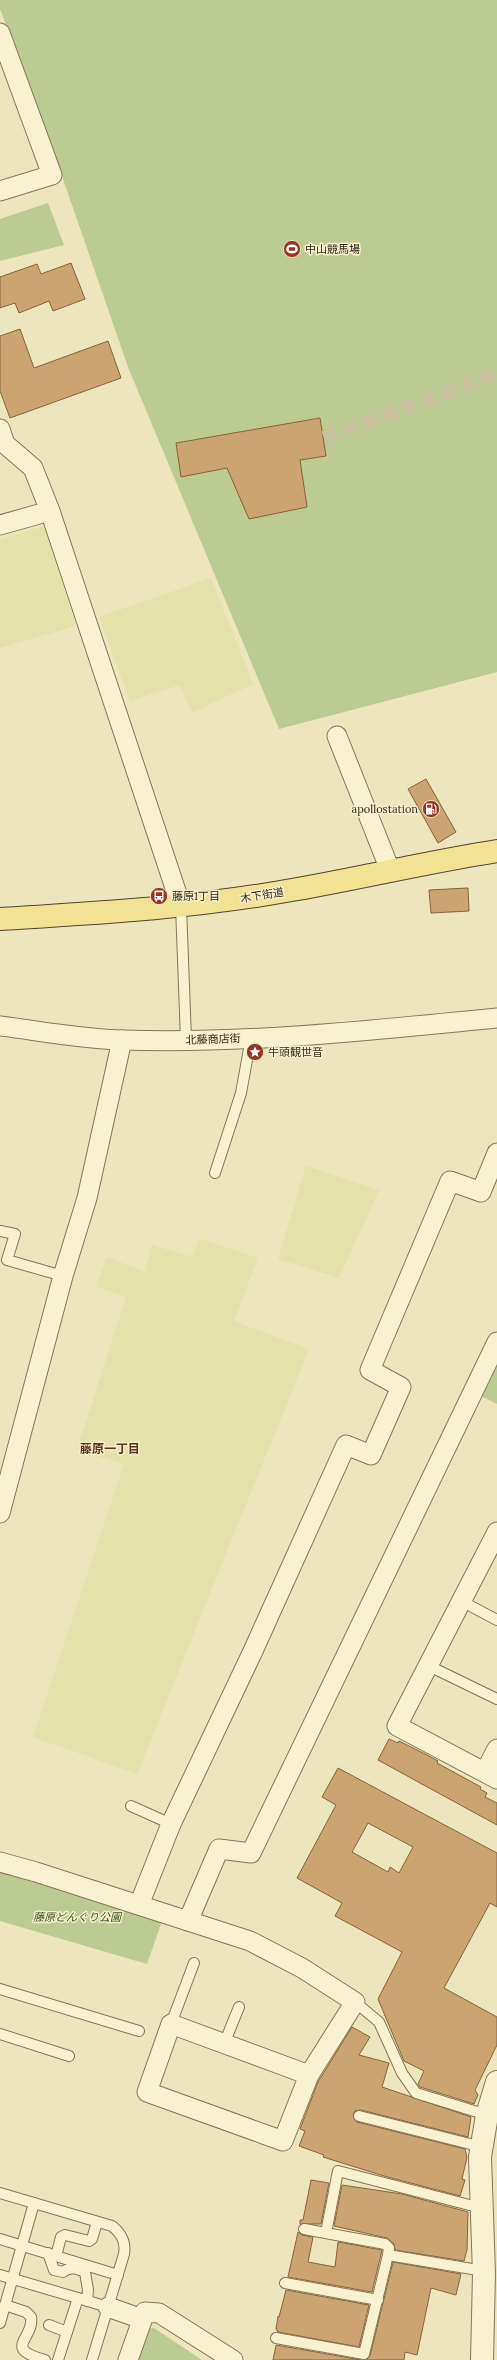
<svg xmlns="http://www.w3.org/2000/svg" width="497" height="2360" viewBox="0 0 497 2360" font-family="Lora,'Noto Sans JP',serif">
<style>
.farmland{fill:#e3e2aa}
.green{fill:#bccb91}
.building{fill:#cca472;stroke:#84633c;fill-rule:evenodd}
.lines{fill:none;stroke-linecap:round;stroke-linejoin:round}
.pedestrian-tunnel{stroke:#c8c19d;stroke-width:14;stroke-dasharray:14 7;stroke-linecap:butt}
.service-casing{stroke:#857656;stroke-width:12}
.minor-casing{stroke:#857656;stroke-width:21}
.tertiary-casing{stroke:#857656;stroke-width:24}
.primary-casing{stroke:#52432b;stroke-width:24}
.service{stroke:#f9f2d0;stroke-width:10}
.minor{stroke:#f9f2d0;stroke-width:19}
.tertiary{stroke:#f9f2d0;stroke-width:22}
.primary{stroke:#f2e293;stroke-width:22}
.labels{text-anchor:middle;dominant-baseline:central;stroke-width:3;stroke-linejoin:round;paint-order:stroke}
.poi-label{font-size:11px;fill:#342b1b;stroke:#f5efcc;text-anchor:start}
.street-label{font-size:11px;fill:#342b1b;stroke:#f5efcc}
.park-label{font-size:11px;font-style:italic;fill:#3e5122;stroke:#f5efcc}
.neighbourhood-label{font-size:12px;font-weight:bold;fill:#61331b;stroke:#f5efcc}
</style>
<rect width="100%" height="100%" fill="#ede6bd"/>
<g class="farmland">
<path d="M 44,526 L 76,626 L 0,648 L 0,539 Z"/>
<path d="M 211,578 L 253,684 L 192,713 L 180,685 L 130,701 L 99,617 Z"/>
<path d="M 306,1166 L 379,1190 L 339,1278 L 278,1259 Z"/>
<path d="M 199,1238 L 258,1258 L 234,1321 L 309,1349 L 137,1774 L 33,1737 L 124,1464 L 77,1450 L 126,1297 L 96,1287 L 107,1257 L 145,1272 L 152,1245 L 193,1257 Z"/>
</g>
<g class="green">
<path d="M 0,0 L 497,0 L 497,672 L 279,729 L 128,367 L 46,130 L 0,9 Z"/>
<path d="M 48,203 L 64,245 L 0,261 L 0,219 Z"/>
<path d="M 497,1365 L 497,1404 L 481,1396 Z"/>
<path d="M 0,1869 L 163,1918 L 147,1964 L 0,1921 Z"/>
<path d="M 154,2328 L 202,2360 L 134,2360 L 144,2329 Z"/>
</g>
<g class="building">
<path d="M 71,263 L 85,299 L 53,311 L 49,301 L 19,313 L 15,303 L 0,308 L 0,277 L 37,264 L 41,274 Z"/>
<path d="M 20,329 L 34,368 L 108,341 L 121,378 L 10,418 L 0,391 L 0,336 Z"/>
<path d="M 320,418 L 326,456 L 300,460 L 307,507 L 249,519 L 227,468 L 181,477 L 176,443 Z"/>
<path d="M 426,779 L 456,832 L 438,843 L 408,789 Z"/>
<path d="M 468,888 L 469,911 L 431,913 L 429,890 Z"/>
<path d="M 389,1739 L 398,1743 L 399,1741 L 425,1754 L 438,1761 L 437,1763 L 481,1787 L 480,1789 L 487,1793 L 485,1797 L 497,1803 L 497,1825 L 378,1760 Z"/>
<path d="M 338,1768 L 497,1853 L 497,1907 L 490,1903 L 444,1988 L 497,2017 L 497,2045 L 475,2090 L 478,2095 L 474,2104 L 420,2087 L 418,2084 L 424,2071 L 404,2061 L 378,1999 L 402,1952 L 335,1916 L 342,1903 L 297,1878 L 336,1805 L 322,1797 ZM 368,1823 L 413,1847 L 399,1873 L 390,1867 L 388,1872 L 352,1852 Z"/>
<path d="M 352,2027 L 370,2037 L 359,2055 L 389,2063 L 382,2087 L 471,2117 L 468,2137 L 361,2110 L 355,2111 L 353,2115 L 357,2122 L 465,2149 L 467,2157 L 462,2179 L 465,2180 L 460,2196 L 384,2176 L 323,2157 L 324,2155 L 299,2146 L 305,2131 L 300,2129 L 318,2082 Z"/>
<path d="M 311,2180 L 329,2183 L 321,2224 L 300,2224 L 300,2220 L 303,2220 Z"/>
<path d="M 342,2185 L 402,2194 L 468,2212 L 467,2250 L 464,2261 L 395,2250 L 394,2244 L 387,2238 L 334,2226 Z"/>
<path d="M 298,2232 L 302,2235 L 313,2237 L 308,2262 L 335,2267 L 338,2242 L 382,2250 L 372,2292 L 288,2277 Z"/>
<path d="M 393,2262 L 461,2274 L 456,2295 L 431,2288 L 417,2355 L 405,2352 L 404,2360 L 366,2360 L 370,2356 Z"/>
<path d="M 286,2290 L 369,2305 L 359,2347 L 278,2332 L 276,2329 L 278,2316 L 279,2317 Z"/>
<path d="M 276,2345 L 361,2360 L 273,2360 Z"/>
</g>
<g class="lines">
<path class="pedestrian-tunnel" d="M 324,438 L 497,374"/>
<defs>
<g id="service">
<path d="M 181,906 L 186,1040"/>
<path d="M 215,1173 L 241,1093 L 251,1038"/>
<path d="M 0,1231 L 15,1234 L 7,1260 L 63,1276"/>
<path d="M 463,1602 L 497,1620"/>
<path d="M 429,1666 L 497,1699"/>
<path d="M 131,1806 L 171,1824"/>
<path d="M 0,1989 L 139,2031"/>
<path d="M 355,2002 L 379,2022 L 402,2073 L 416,2093 L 487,2115"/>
<path d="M 171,2024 L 194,1963"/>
<path d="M 0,2034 L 69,2056"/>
<path d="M 224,2044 L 239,2007"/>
<path d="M 359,2116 L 482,2147"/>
<path d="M 0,2193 L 112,2226 C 122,2234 126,2242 124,2254 L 92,2360"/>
<path d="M 326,2233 L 338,2171 L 481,2208"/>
<path d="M 0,2239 L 118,2275"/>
<path d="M 48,2253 L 54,2270 L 63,2272 C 70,2266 78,2269 85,2272 L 88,2290 L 87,2301"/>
<path d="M 388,2255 L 484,2271"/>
<path d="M 56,2256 L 61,2237 L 65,2235 L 89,2241 L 92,2239 L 97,2222"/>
<path d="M 0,2275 L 108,2307"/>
<path d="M 285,2283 L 378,2300"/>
<path d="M 5,2305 L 26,2312 L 31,2317 C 35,2339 1,2348 45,2360"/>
<path d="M 0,2323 L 34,2203"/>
<path d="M 49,2325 L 67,2332"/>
<path d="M 276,2338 L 364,2354 L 388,2255 L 389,2248 L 385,2244 L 304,2229"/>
<path d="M 58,2360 L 78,2298"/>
</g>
<g id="minor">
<path d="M 0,33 L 52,175 L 0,191"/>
<path d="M 0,429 L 5,444 L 33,468 L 50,511 L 181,906"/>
<path d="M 0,525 L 50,511"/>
<path d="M 337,736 L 390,870"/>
<path d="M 0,1026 C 41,1031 82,1039 123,1040 C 248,1044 373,1030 497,1018"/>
<path d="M 0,1513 L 63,1276 L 87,1198 L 122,1040"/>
<path d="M 497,1532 L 397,1726 L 497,1779"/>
<path d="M 485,1772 L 497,1749"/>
<path d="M 0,1862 L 36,1872 L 250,1941 L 302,1968 L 355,2002 L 309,2075 L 283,2141 L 147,2092 L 171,2024 L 309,2075"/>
<path d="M 139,1905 L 171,1824 L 253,1651 L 346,1445 L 371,1455 L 401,1387 L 370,1370 L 450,1181 L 481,1192 L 497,1153"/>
<path d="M 188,1921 L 219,1849 L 251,1853 L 497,1342"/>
<path d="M 108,2307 L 142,2319"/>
<path d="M 128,2360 L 145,2312 L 159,2313 L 233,2360"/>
</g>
<path id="tertiary" d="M 482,2360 L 484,2274 L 480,2157 L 487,2115 L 497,2082"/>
<path id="primary" d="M 0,919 C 96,913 191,908 286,891 C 357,879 426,862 497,851"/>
</defs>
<use href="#service" class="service-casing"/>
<use href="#minor" class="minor-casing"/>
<use href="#tertiary" class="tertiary-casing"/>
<use href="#primary" class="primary-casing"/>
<use href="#service" class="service"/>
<use href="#minor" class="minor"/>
<use href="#tertiary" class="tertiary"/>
<use href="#primary" class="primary"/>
</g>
<defs>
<symbol id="stadium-disc" viewBox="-11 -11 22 22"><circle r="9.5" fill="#943526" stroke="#f5efcc"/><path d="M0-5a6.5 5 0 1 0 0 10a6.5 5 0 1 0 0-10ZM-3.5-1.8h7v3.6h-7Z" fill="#fff"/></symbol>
<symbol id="fuel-disc" viewBox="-11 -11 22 22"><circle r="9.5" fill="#943526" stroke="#f5efcc"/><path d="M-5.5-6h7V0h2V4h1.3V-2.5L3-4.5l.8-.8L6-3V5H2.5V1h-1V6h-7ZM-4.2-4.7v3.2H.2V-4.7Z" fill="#fff"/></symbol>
<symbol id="bus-disc" viewBox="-11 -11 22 22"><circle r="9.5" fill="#943526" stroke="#f5efcc"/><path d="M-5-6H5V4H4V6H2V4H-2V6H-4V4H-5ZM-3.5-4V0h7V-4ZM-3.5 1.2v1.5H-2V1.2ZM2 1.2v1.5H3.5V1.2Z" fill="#fff"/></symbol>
<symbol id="sight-disc" viewBox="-11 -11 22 22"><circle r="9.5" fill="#943526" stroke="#f5efcc"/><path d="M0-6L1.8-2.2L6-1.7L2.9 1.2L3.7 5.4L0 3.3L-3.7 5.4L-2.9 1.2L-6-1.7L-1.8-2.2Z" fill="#fff"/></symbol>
</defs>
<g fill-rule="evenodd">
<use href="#stadium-disc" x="282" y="239" width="20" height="20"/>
<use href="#fuel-disc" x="421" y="799" width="20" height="20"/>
<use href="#bus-disc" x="149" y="886" width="20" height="20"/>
<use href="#sight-disc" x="245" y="1042" width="20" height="20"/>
</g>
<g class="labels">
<g class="poi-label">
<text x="305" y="249">中山競馬場</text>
<text x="418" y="809" text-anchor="end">apollostation</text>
<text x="172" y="896">藤原1丁目</text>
<text x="268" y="1052">牛頭観世音</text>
</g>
<g class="street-label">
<text transform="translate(262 895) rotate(-9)">木下街道</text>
<text transform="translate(213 1039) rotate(-2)">北藤商店街</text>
</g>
<g class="park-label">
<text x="77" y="1917">藤原どんぐり公園</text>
</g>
<g class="neighbourhood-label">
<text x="110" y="1448">藤原一丁目</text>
</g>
</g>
</svg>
